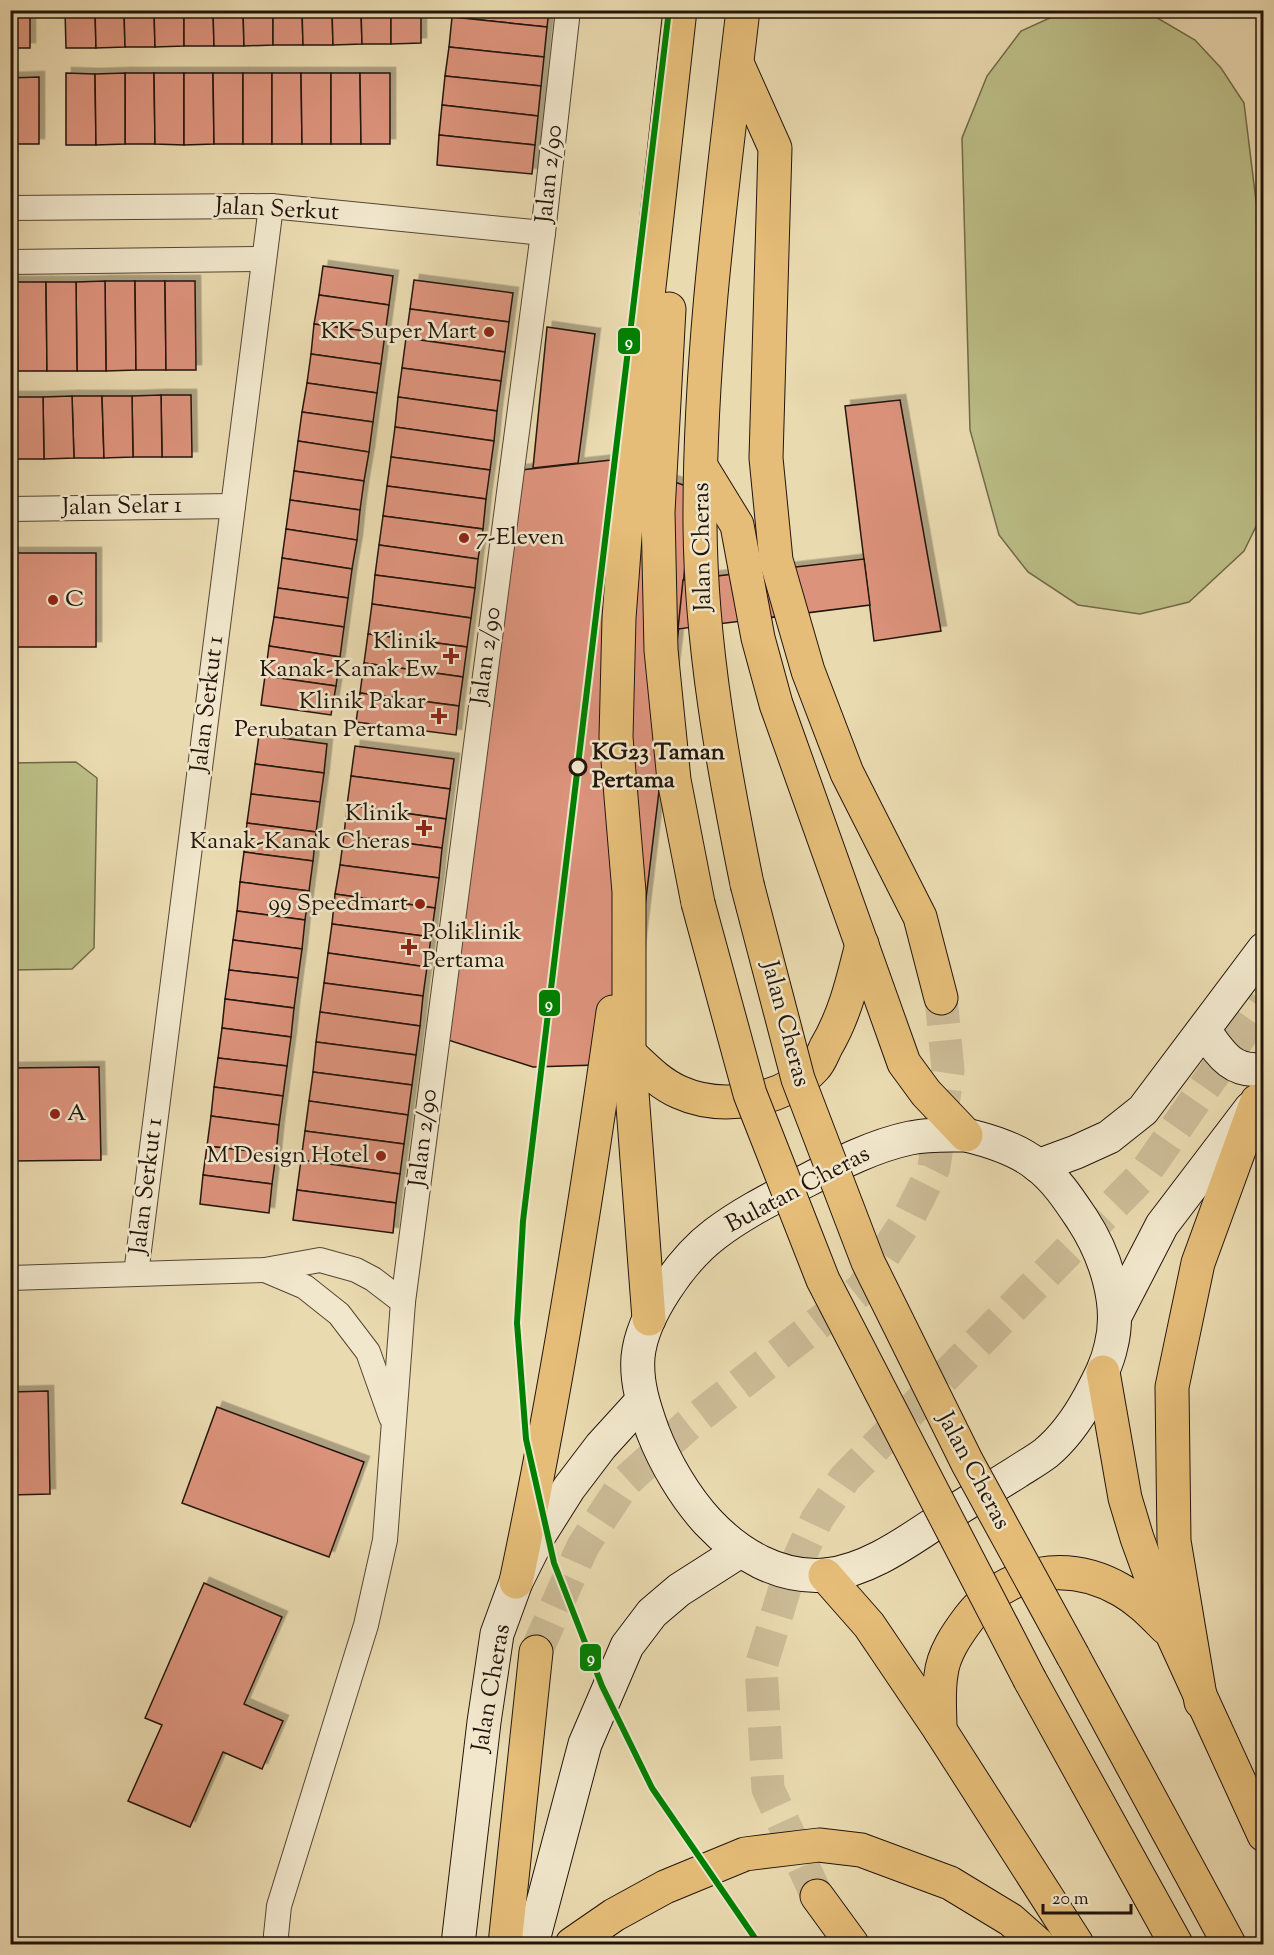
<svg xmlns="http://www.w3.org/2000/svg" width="1274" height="1955" viewBox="0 0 1274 1955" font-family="'Sorts Mill Goudy',serif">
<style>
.green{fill:#bcbe87;stroke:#706a49;stroke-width:1.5}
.building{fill:#dc937b;stroke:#23150b;stroke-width:1.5;filter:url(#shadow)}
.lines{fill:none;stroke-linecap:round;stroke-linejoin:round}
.trunk-tunnel{stroke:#ccbc97;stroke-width:33;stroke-dasharray:33 16;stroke-linecap:butt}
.minor-casing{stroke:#554634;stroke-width:26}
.secondary-casing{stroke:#23150b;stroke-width:35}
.trunk-casing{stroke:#23150b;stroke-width:35}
.minor{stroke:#f1e7cc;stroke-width:24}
.secondary{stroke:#f1e7cc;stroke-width:33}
.trunk{stroke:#e5bd78;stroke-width:33}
.trunk-bridge-casing{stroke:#23150b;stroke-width:35;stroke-linecap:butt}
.trunk-bridge{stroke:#e5bd78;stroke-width:33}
.metro-1-casing{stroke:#f1e7cc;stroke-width:10}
.metro-1{stroke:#008000;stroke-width:6}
.poi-dot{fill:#8f2418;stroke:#f1e7cc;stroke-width:2}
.stop-dot{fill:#f1e7cc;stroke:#23150b;stroke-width:3}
.labels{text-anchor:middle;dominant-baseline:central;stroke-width:5;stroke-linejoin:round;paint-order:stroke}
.street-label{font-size:24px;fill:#23150b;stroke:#f1e7cc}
.poi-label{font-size:24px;fill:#23150b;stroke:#f1e7cc;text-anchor:end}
.stop-label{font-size:24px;font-weight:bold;fill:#23150b;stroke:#f1e7cc;text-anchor:start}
.line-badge{stroke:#f1e7cc;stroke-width:2}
.badge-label{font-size:16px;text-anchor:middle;font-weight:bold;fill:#fff}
</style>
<defs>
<filter id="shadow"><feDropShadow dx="5.5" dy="-5.5" stdDeviation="0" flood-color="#0004"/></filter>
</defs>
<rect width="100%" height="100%" fill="#eadab0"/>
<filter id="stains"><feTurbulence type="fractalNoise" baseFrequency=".00333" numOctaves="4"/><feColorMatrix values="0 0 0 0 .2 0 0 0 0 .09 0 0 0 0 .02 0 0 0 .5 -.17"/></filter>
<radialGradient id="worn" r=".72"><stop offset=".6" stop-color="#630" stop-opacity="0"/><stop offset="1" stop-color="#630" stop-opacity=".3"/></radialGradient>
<g class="green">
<path d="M 1137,11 L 1149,13 L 1195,40 L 1221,68 L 1244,103 L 1264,266 L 1263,512 L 1244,551 L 1189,602 L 1140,614 L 1078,605 L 1028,572 L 999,535 L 970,430 L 962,138 L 987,76 L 1021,31 L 1065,11 Z"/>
<path d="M 76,762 L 97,778 L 94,948 L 72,969 L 11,970 L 11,763 Z"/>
</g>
<g class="building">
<rect x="10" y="10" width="20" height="38"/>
<path d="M 65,10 L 95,10 L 96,48 L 66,48 Z"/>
<path d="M 95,10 L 124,10 L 125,47 L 96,48 Z"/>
<path d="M 124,10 L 154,10 L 155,47 L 125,47 Z"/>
<path d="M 154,10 L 184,10 L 184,46 L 155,47 Z"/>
<path d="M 184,10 L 213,10 L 214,46 L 184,46 Z"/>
<path d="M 213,10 L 243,10 L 244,46 L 214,46 Z"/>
<path d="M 243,10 L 273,10 L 273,45 L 244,46 Z"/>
<path d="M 273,10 L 302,10 L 303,45 L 273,45 Z"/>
<path d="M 302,10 L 332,10 L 333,45 L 303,45 Z"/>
<path d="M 332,10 L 361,10 L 362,44 L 333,45 Z"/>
<path d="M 361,10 L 391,10 L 391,44 L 362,44 Z"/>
<path d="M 391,10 L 421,10 L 421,43 L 391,44 Z"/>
<path d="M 452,10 L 549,10 L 547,27 L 452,17 Z"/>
<path d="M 452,17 L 547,27 L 544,57 L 449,47 Z"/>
<path d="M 449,47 L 544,57 L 541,86 L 445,76 Z"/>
<path d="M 66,73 L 95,74 L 96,145 L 66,145 Z"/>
<path d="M 125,73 L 154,73 L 155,144 L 125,144 Z"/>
<path d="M 125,73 L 125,144 L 96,145 L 95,74 Z"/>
<path d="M 154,73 L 184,73 L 184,145 L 155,144 Z"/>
<path d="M 184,73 L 213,73 L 214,144 L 184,145 Z"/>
<path d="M 213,73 L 243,73 L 243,144 L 214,144 Z"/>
<rect x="243" y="73" width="29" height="71"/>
<path d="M 272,73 L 301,73 L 302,144 L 272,144 Z"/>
<path d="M 301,73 L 331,73 L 331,144 L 302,144 Z"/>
<path d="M 331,73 L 360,73 L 361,144 L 331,144 Z"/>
<path d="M 360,73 L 390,73 L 390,144 L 361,144 Z"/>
<path d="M 445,76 L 541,86 L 538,116 L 442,105 Z"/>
<path d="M 39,77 L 39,144 L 10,144 L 10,78 Z"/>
<path d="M 442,105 L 538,116 L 535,145 L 439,135 Z"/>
<path d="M 439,135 L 535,145 L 532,174 L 437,165 Z"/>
<path d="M 323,266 L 393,276 L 389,305 L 319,295 Z"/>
<path d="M 414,280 L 513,293 L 509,322 L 410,309 Z"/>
<path d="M 105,281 L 135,281 L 136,370 L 106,371 Z"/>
<path d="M 105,281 L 106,371 L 77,371 L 76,282 Z"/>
<path d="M 135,281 L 165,281 L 166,370 L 136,370 Z"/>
<path d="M 165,281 L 195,281 L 196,370 L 166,370 Z"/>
<path d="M 10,282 L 16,282 L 18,371 L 10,371 Z"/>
<path d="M 16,282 L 46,282 L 47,371 L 18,371 Z"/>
<path d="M 46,282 L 76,282 L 77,371 L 47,371 Z"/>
<path d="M 319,295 L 389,305 L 385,334 L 314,324 Z"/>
<path d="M 410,309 L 509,322 L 505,352 L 406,338 Z"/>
<path d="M 314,324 L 385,334 L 381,364 L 311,354 Z"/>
<path d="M 547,327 L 595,334 L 578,463 L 533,468 Z"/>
<path d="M 406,338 L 505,352 L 501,381 L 402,368 Z"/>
<path d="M 311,354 L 381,364 L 377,393 L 307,383 Z"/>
<path d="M 402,368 L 501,381 L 497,411 L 398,397 Z"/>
<path d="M 307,383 L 377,393 L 373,422 L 302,412 Z"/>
<path d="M 161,395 L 191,395 L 192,457 L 162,457 Z"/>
<path d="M 161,395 L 162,457 L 133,457 L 132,396 Z"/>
<path d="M 72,396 L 102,396 L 104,458 L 74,458 Z"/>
<path d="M 72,396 L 74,458 L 44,459 L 43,397 Z"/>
<path d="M 102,396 L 132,396 L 133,457 L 104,458 Z"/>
<path d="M 13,397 L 43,397 L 44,459 L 15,459 Z"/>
<path d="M 13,397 L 15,459 L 10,459 L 10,398 Z"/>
<path d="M 398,397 L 497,411 L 494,441 L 395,427 Z"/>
<path d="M 900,400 L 941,631 L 874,641 L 845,406 Z"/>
<path d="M 302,412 L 373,422 L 369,452 L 298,441 Z"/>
<path d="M 395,427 L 494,441 L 490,470 L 391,457 Z"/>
<path d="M 298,441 L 369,452 L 364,481 L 294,471 Z"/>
<path d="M 391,457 L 490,470 L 486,499 L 387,486 Z"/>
<path d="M 611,460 L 692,488 L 681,609 L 626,1064 L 533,1067 L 448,1040 L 521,470 Z"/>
<path d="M 294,471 L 364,481 L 360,510 L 290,500 Z"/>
<path d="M 387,486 L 486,499 L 483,529 L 383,516 Z"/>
<path d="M 290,500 L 360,510 L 357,540 L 286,529 Z"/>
<path d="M 383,516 L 483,529 L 478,559 L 379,545 Z"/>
<path d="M 286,529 L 357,540 L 352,569 L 282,558 Z"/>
<path d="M 379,545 L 478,559 L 475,588 L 375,575 Z"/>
<rect x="10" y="553" width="86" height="94"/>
<path d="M 282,558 L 352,569 L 348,598 L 278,588 Z"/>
<path d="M 864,559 L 870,605 L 678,629 L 683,580 Z"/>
<path d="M 375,575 L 475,588 L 471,618 L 372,604 Z"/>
<path d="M 278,588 L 348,598 L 344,627 L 274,617 Z"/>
<path d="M 372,604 L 471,618 L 467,647 L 368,634 Z"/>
<path d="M 274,617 L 344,627 L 340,657 L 269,646 Z"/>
<path d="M 368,634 L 467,647 L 463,677 L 364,663 Z"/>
<path d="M 269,646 L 340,657 L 336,686 L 265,676 Z"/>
<path d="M 364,663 L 463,677 L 459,706 L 360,693 Z"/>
<path d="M 265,676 L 336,686 L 331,715 L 261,705 Z"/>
<path d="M 360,693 L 459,706 L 456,735 L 356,722 Z"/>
<path d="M 259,735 L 327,744 L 324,773 L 255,764 Z"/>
<path d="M 355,746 L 454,759 L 450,789 L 351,776 Z"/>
<path d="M 255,764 L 324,773 L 320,802 L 251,794 Z"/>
<path d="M 351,776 L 450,789 L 446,819 L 347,805 Z"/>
<path d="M 251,794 L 320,802 L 316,832 L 247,823 Z"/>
<path d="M 347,805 L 446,819 L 442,848 L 344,835 Z"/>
<path d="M 247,823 L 316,832 L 313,861 L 244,852 Z"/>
<path d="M 344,835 L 442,848 L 439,878 L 340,865 Z"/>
<path d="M 244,852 L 313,861 L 309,891 L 240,882 Z"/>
<path d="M 340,865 L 439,878 L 435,908 L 335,894 Z"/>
<path d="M 240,882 L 309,891 L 305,920 L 237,911 Z"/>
<path d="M 335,894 L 435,908 L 431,937 L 332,924 Z"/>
<path d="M 237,911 L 305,920 L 302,949 L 233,940 Z"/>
<path d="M 332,924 L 431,937 L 427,967 L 328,953 Z"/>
<path d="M 233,940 L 302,949 L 298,978 L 229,970 Z"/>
<path d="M 328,953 L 427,967 L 423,996 L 324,983 Z"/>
<path d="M 229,970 L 298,978 L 294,1008 L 225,999 Z"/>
<path d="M 324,983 L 423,996 L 420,1026 L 320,1012 Z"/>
<path d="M 225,999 L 294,1008 L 291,1037 L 222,1028 Z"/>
<path d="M 320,1012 L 420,1026 L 416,1055 L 316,1042 Z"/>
<path d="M 222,1028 L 291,1037 L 287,1066 L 218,1058 Z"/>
<path d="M 316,1042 L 416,1055 L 412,1085 L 313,1072 Z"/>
<path d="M 218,1058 L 287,1066 L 283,1096 L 214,1087 Z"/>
<path d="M 99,1067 L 101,1160 L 10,1161 L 10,1068 Z"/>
<path d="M 313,1072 L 412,1085 L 408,1115 L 309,1101 Z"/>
<path d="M 214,1087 L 283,1096 L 279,1125 L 211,1116 Z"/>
<path d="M 309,1101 L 408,1115 L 404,1144 L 305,1131 Z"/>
<path d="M 211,1116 L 279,1125 L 276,1154 L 207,1146 Z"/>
<path d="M 305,1131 L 404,1144 L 400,1174 L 301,1160 Z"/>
<path d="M 207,1146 L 276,1154 L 272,1184 L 203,1175 Z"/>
<path d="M 301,1160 L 400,1174 L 396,1203 L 297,1190 Z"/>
<path d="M 203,1175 L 272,1184 L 269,1213 L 200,1204 Z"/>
<path d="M 297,1190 L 396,1203 L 393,1233 L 293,1220 Z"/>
<path d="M 48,1391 L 50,1494 L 10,1495 L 10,1392 Z"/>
<path d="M 217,1407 L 364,1462 L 329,1557 L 182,1503 Z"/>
<path d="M 204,1583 L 282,1617 L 244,1704 L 283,1721 L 262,1769 L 223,1752 L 190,1827 L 128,1801 L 162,1725 L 145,1718 Z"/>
</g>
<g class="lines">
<g class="trunk-tunnel">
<path d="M 536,1652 L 583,1546 L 625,1482 L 688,1425 L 862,1289 L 909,1217 L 934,1167 L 948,1070 L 941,998"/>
<path d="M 817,1896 L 768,1789 L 761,1666 L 785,1588 L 817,1519 L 845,1478 L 1144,1174 L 1264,1002"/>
</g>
<defs>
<g id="minor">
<path d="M 10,208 L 271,206 L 543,233"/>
<path d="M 10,262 L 264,259"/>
<path d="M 10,509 L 233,506"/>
<path d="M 265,1270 L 305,1287 L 339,1314 L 368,1352 L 391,1417"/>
<path d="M 136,1274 L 271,206"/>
<path d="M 10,1278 L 265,1270 L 320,1260 L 356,1270 L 373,1279 L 403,1302"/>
<path d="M 277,1944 L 276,1935 L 279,1906 L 366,1625 L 385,1540 L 403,1302 L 543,233 L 568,10"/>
</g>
<g id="secondary">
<path d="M 1204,1030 C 1220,1053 1232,1074 1264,1069"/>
<path d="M 966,1135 C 991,1141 1017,1149 1037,1165 C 1055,1178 1070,1201 1082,1219 C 1105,1254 1122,1304 1111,1346 C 1107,1365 1098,1381 1089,1398 C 1078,1418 1064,1438 1046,1453 C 1037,1460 1026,1466 1017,1472 C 995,1486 973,1499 951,1513 C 913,1537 872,1570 826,1575 C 779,1579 738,1554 708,1522 C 685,1497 665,1463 653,1432 C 644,1407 636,1383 638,1357 C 642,1315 682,1259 715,1234 C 740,1215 767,1201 794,1187 C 831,1168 868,1147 910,1138 C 928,1134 948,1135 966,1135 Z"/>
<path d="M 1038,1166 L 1076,1152 L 1109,1137 L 1143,1110 L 1264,949"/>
<path d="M 1115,1316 L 1162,1225 L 1251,1108"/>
<path d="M 458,1944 L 484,1722 L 497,1634 L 516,1582 L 540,1534 L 569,1488 L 601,1446 L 641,1402"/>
<path d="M 532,1944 L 585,1744 L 627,1646 L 652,1613 L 679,1590 L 740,1551"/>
</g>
<g id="trunk">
<path d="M 743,10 C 723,181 699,353 700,525 C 701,646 723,766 747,884"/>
<path d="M 737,63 L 775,148 L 766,458 L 776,560 L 808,671 L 847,773 L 920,917 L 941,998"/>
<path d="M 669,309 L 658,512 L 661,650 L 674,780 L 698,903"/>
<path d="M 702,468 L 737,525 L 758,638 L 776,704 L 904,1063 L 926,1093 L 966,1135"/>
<path d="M 629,1053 C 645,1068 659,1083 679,1092 C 721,1111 783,1102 815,1067 C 820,1062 823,1053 826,1047 C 845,1015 853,980 862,944"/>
<path d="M 649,1319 L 629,1053 L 629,892 L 616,737 L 619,618 L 633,430 L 680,10"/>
<path d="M 1103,1372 L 1125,1498 L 1137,1538 L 1172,1634 L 1264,1835"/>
<path d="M 825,1575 L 869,1625 L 940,1730 L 1077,1944"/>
<path d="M 516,1582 C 556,1393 586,1204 613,1012"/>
<path d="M 1073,1656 L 1229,1944"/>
<path d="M 1030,1680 L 1176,1944"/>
<path d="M 1201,1702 L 1174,1541 L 1172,1387 L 1198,1263 L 1257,1101"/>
<path d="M 940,1730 C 940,1712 938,1692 941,1675 C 943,1654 957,1634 969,1618 C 1006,1569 1069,1560 1121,1590 C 1139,1600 1152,1614 1166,1628"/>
<path d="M 817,1896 L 852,1944"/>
<path d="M 505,1944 L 536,1652"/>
<path d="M 572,1944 L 614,1915 L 665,1887 L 745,1854 L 819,1845 L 861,1850 L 950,1883 L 1011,1920 L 1038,1944"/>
</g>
</defs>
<use href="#minor" class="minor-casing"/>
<use href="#secondary" class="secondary-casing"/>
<use href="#trunk" class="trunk-casing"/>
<use href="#minor" class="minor"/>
<use href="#secondary" class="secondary"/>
<use href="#trunk" class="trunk"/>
<defs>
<g id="trunk-bridge">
<path d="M 747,884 L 798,1079 L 868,1262 L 967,1462 L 1073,1656"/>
<path d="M 698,903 L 750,1094 L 823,1280 L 1030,1680"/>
</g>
</defs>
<use href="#trunk-bridge" class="trunk-bridge-casing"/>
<use href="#trunk-bridge" class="trunk-bridge"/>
<defs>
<path id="metro-1" d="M 669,10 L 523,1221 L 517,1323 L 526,1439 L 554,1563 L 602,1686 L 652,1788 L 759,1944"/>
</defs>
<use href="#metro-1" class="metro-1-casing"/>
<use href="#metro-1" class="metro-1"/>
</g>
<g class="poi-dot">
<circle cx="489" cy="332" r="6"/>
<circle cx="464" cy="538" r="6"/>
<circle cx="53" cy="600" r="6"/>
<path d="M448 647h6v6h6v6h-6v6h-6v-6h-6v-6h6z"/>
<path d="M436 707h6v6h6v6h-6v6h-6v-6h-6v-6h6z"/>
<path d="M421 819h6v6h6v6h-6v6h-6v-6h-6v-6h6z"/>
<circle cx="420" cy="904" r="6"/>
<path d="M406 938h6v6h6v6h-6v6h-6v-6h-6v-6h6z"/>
<circle cx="55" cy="1114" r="6"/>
<circle cx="381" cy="1156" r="6"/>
</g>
<circle class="stop-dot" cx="578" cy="767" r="8"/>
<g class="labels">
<g class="street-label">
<text transform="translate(550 174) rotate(-84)">Jalan 2/90</text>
<text transform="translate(277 210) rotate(3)">Jalan Serkut</text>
<text transform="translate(122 507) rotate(-1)">Jalan Selar 1</text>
<text transform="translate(703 547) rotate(-91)">Jalan Cheras</text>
<text transform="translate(487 656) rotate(-82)">Jalan 2/90</text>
<text transform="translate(208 704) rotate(-83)">Jalan Serkut 1</text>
<text transform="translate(785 1024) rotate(75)">Jalan Cheras</text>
<text transform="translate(424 1138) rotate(-83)">Jalan 2/90</text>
<text transform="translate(147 1186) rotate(-83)">Jalan Serkut 1</text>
<text transform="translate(798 1190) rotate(-28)">Bulatan Cheras</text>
<text transform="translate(973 1471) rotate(62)">Jalan Cheras</text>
<text transform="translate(492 1688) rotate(-80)">Jalan Cheras</text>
</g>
<g class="poi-label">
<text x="477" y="332">KK Super Mart</text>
<text x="476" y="538" text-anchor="start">7-Eleven</text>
<text x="65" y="600" text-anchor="start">C</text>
<text x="438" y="642">Klinik<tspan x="438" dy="28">Kanak-Kanak Ew</tspan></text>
<text x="426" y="702">Klinik Pakar<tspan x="426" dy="28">Perubatan Pertama</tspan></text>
<text x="410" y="814">Klinik<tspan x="410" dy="28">Kanak-Kanak Cheras</tspan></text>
<text x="408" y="904">99 Speedmart</text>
<text x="422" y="933" text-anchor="start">Poliklinik<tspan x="422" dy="28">Pertama</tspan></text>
<text x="67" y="1114" text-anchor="start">A</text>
<text x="369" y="1156">M Design Hotel</text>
</g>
<g class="stop-label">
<text x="592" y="753">KG23 Taman<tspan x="592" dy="28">Pertama</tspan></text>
</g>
</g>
<g class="line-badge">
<rect x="617" y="327" width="24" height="28" rx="6" fill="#008000"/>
<rect x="538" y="989" width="23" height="28" rx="6" fill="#008000"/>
<rect x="579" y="1643" width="23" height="29" rx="6" fill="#008000"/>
</g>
<g class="badge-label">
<text x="629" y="347">9</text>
<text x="549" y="1009">9</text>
<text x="591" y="1663">9</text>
</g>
<rect width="1274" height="1955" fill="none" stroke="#eadab0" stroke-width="36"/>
<rect x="12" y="12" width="1250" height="1931" fill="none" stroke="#23150b" stroke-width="3"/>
<rect x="18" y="18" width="1238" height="1919" fill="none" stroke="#23150b" stroke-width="1.5"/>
<path d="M1043 1904v9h88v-9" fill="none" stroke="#23150b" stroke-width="3"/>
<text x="1052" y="1904" font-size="18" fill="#23150b" stroke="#f1e7cc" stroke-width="4.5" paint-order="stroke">20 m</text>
<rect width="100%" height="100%" filter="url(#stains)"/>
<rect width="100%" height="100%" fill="url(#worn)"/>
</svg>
